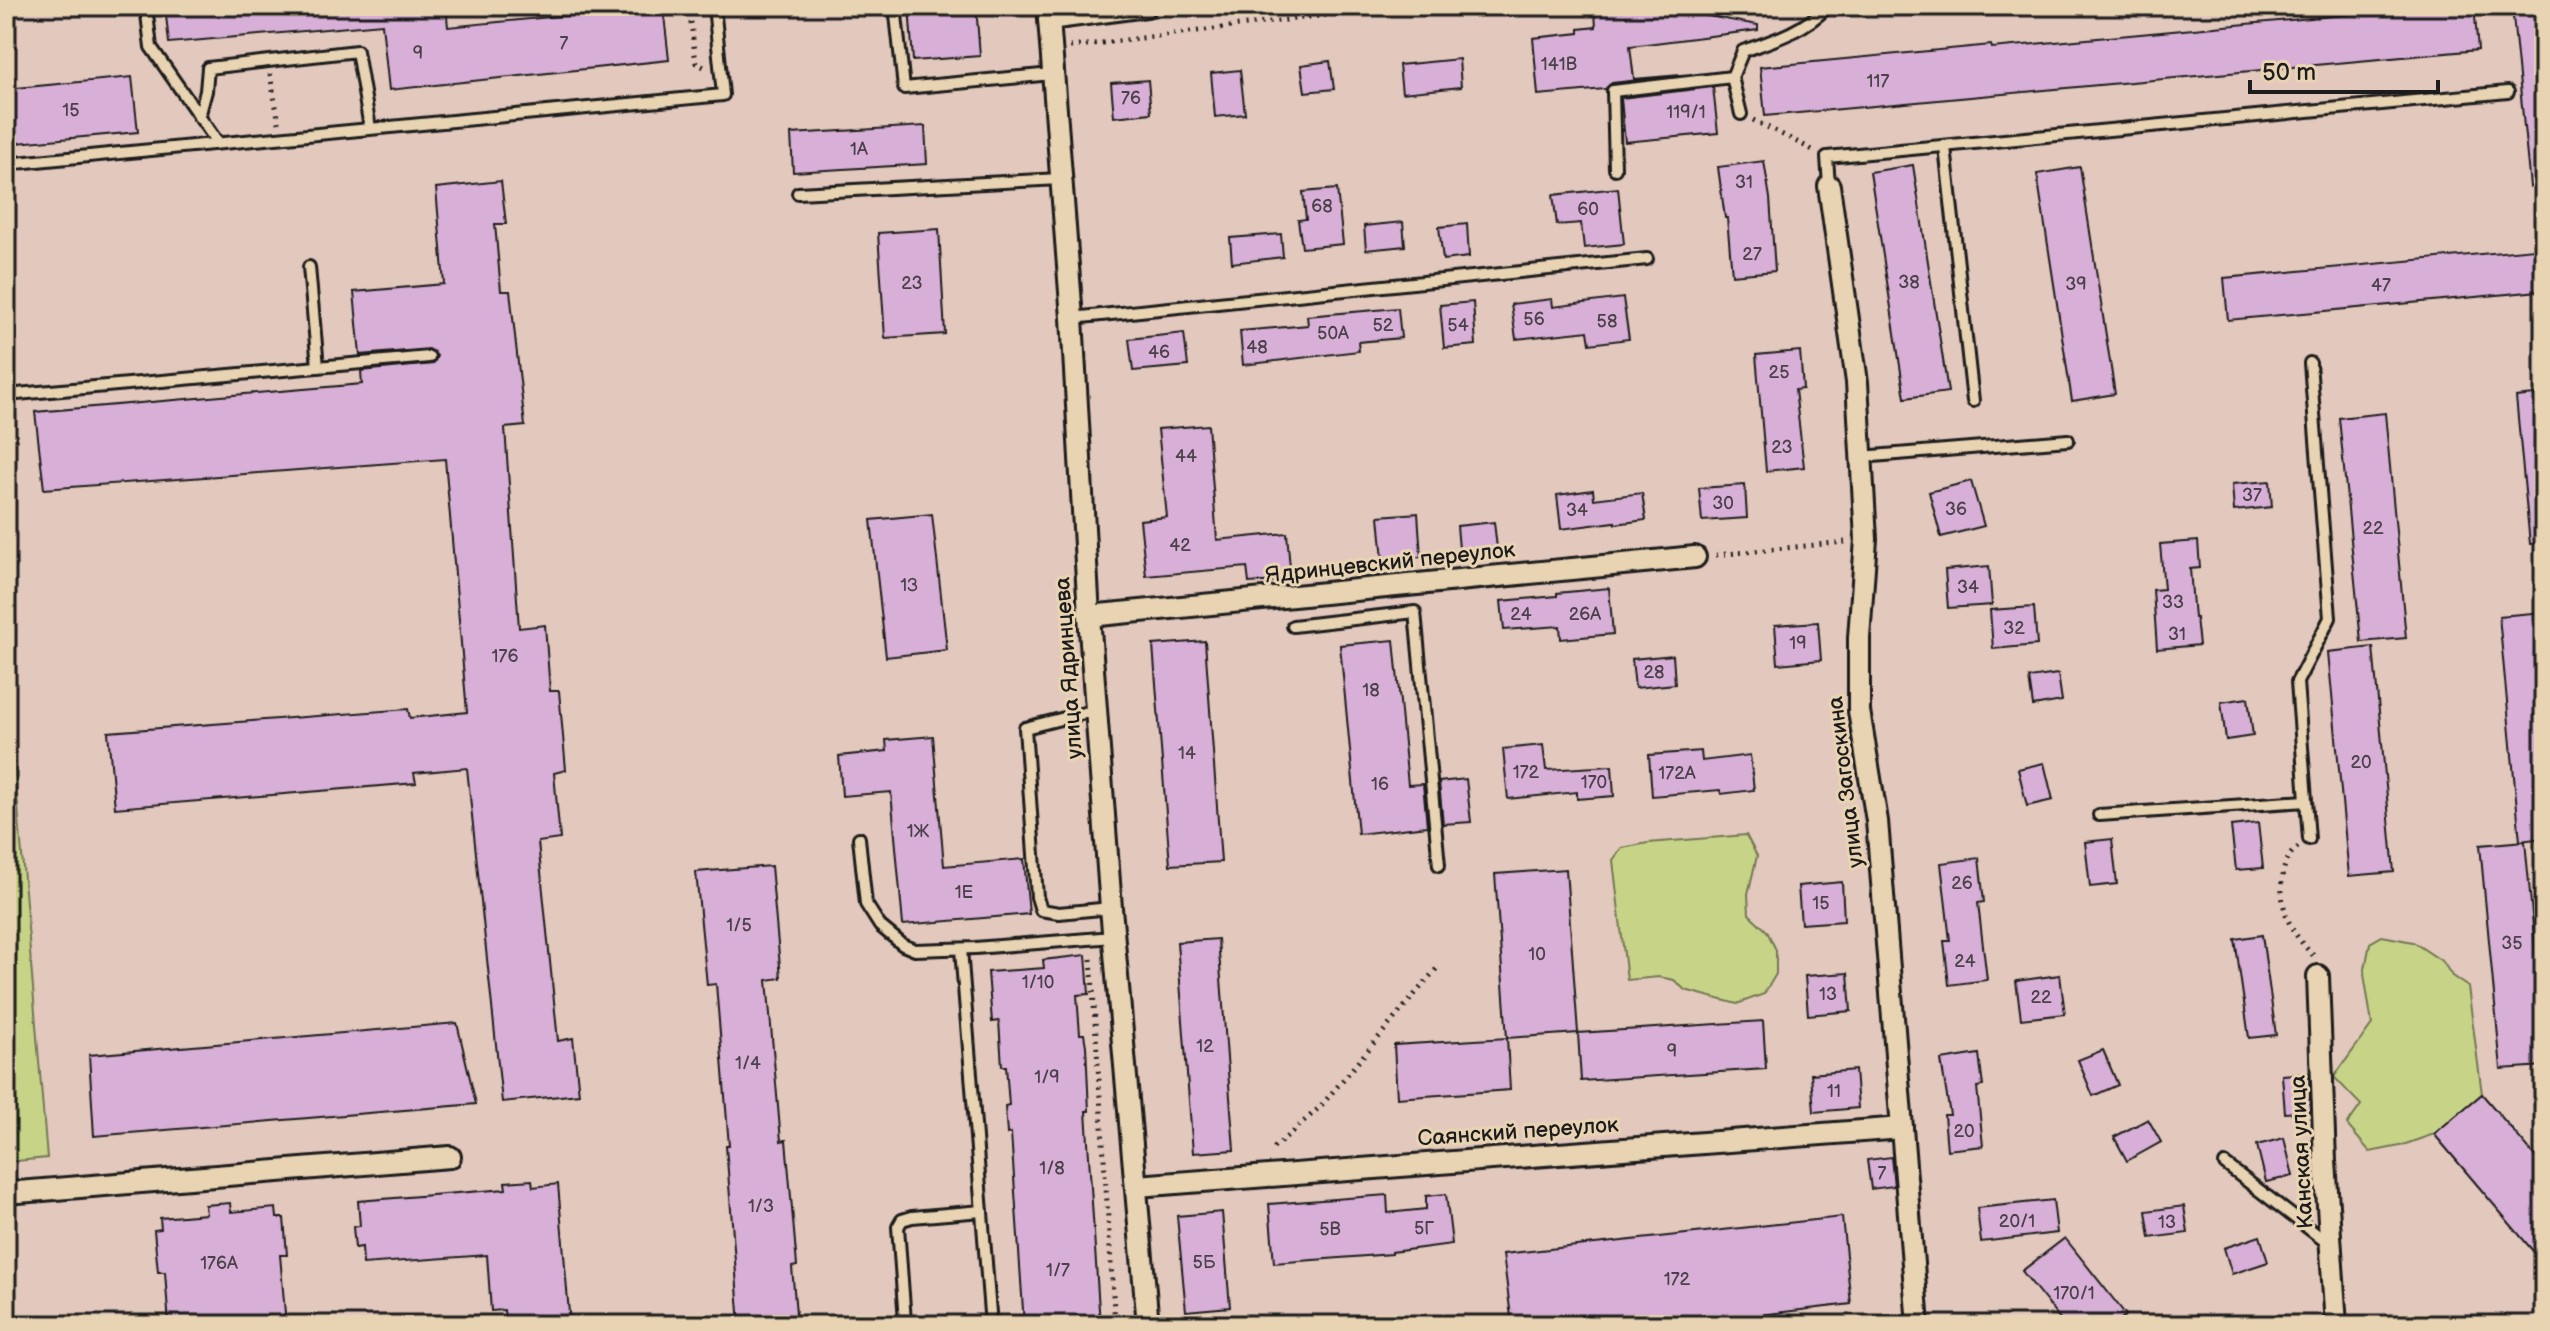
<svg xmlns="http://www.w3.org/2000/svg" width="2550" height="1331" viewBox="0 0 2550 1331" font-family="'Balsamiq Sans',sans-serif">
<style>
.green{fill:#c7d488;stroke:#727852;stroke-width:2}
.building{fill:#d8afd7;stroke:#1c1c1c;stroke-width:2}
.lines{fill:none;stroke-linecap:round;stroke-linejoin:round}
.lane-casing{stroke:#1c1c1c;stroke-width:16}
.street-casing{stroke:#1c1c1c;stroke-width:26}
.path{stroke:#1c1c1c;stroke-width:5;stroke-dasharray:2 6;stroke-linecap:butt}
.lane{stroke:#e8d3b2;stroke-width:10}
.street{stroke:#e8d3b2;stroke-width:20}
.labels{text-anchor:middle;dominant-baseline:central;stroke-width:6;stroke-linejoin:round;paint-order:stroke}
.number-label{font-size:18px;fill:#4b414b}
.street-label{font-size:22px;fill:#1c1c1c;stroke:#e8d3b2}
</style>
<rect width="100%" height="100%" fill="#e3c8bd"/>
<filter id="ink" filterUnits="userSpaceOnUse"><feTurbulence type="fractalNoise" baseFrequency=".0125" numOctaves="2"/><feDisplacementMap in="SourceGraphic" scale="16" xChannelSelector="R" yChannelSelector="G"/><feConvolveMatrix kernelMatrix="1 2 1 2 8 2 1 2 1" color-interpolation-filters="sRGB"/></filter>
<g filter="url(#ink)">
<g class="green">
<path d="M 6,746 L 13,746 L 47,1158 L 6,1162 Z"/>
<path d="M 1746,835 L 1757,856 L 1748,894 L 1749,914 L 1767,931 L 1776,950 L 1776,974 L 1764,994 L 1737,1004 L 1685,990 L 1674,980 L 1659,977 L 1627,980 L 1613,860 L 1622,848 L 1648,843 Z"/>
<path d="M 2382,936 L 2413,942 L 2443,962 L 2452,976 L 2468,987 L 2482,1094 L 2434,1134 L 2400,1146 L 2370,1152 L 2347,1125 L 2361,1105 L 2334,1077 L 2372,1024 L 2364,974 L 2370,943 Z"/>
</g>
<g class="building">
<path d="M 165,6 L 446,6 L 448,27 L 663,6 L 669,60 L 389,90 L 382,24 L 169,43 Z"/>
<path d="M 909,6 L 976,6 L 980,56 L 913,61 Z"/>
<path d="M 1664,6 L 1696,6 L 1697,14 L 1758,25 L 1758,30 L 1630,46 L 1634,79 L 1692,74 L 1612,83 L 1605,89 L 1538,95 L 1533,38 L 1579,33 L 1579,29 L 1596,27 L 1595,13 Z"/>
<path d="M 2439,6 L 2474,6 L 2478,50 L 1765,116 L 1760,67 L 1991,45 L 1992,48 Z"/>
<path d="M 2512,6 L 2544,6 L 2544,186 L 2530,187 Z"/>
<path d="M 1459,59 L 1461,87 L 1402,93 L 1399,65 Z"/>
<path d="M 1330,61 L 1334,89 L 1305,92 L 1301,65 Z"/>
<path d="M 1240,70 L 1245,114 L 1215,117 L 1211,73 Z"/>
<path d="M 132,77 L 138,132 L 6,144 L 6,89 Z"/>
<path d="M 1148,80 L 1151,113 L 1114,117 L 1111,83 Z"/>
<path d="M 1713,87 L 1718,133 L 1625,142 L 1621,98 Z"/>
<path d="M 925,126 L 927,164 L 793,172 L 791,134 Z"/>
<path d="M 1764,161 L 1770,198 L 1775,271 L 1732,275 L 1727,218 L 1725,218 L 1718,167 Z"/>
<path d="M 1913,165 L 1948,392 L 1905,398 L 1870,172 Z"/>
<path d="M 2080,167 L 2115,394 L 2072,401 L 2037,174 Z"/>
<path d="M 501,181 L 506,224 L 495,224 L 501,291 L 510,291 L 525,426 L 505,428 L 519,628 L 545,625 L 550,691 L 559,691 L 566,770 L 554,773 L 560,839 L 538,842 L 558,1041 L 573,1038 L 579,1094 L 502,1102 L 467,768 L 414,773 L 416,783 L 115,808 L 108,732 L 408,709 L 410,718 L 467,712 L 445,459 L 44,489 L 35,412 L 362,384 L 361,371 L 433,364 L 437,356 L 429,349 L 360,355 L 354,292 L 444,284 L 436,188 Z"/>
<path d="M 1618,188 L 1624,244 L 1584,248 L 1581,223 L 1557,225 L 1553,195 Z"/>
<path d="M 1337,189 L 1343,244 L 1302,248 L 1298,220 L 1306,219 L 1303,192 Z"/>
<path d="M 1403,222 L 1405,246 L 1366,250 L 1364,226 Z"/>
<path d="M 1467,224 L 1469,257 L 1443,260 L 1439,227 Z"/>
<path d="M 939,229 L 945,334 L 885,338 L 878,233 Z"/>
<path d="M 1281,234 L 1283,257 L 1232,263 L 1230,238 Z"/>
<path d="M 2534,249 L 2539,291 L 2228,320 L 2224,278 Z"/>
<path d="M 1623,298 L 1629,339 L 1590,344 L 1588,331 L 1516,339 L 1511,304 L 1552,299 L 1553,307 Z"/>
<path d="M 1473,302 L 1476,345 L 1444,348 L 1440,305 Z"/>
<path d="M 1398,308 L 1401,338 L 1358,342 L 1359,351 L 1243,365 L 1240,331 L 1308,325 L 1307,316 Z"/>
<path d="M 1184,333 L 1188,366 L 1133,371 L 1129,339 Z"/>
<path d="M 1800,351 L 1803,389 L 1795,390 L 1804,467 L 1766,471 L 1756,355 Z"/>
<path d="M 2544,394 L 2544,543 L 2530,544 L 2516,397 Z"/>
<path d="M 2385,413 L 2406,638 L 2361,642 L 2339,418 Z"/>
<path d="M 1208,425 L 1217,540 L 1287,533 L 1291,580 L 1249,583 L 1247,567 L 1146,576 L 1140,520 L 1167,517 L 1158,429 Z"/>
<path d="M 1971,481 L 1984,526 L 1941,537 L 1929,492 Z"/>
<path d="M 2270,481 L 2272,507 L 2234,511 L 2232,484 Z"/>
<path d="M 1745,485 L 1747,518 L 1702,521 L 1699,488 Z"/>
<path d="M 1593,490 L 1594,499 L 1642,493 L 1646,520 L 1615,524 L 1615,522 L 1561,529 L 1557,495 Z"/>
<path d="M 1418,513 L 1421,557 L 1383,560 L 1379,516 Z"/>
<path d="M 932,514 L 947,650 L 886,657 L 871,520 Z"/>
<path d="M 1494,522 L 1498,557 L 1460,560 L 1457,526 Z"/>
<path d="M 2198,541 L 2200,568 L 2190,569 L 2194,618 L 2196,618 L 2199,645 L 2157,649 L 2153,590 L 2164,589 L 2160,544 Z"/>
<path d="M 1989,566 L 1992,605 L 1948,608 L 1945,570 Z"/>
<path d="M 1609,588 L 1613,634 L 1561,639 L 1560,626 L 1504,630 L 1501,601 L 1557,596 L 1557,593 Z"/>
<path d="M 2034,607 L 2037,645 L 1993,649 L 1990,610 Z"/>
<path d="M 2544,612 L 2544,838 L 2520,841 L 2499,616 Z"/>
<path d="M 1818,622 L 1821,660 L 1778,664 L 1775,625 Z"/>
<path d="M 1394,640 L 1408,785 L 1423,784 L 1427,826 L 1358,834 L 1340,645 Z"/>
<path d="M 1205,641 L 1221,862 L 1170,865 L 1153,645 Z"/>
<path d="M 2373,647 L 2394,872 L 2349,876 L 2328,652 Z"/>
<path d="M 1673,655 L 1675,684 L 1635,688 L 1632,659 Z"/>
<path d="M 2058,674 L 2062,701 L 2033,706 L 2029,678 Z"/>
<path d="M 2248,698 L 2253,736 L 2226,740 L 2221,702 Z"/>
<path d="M 933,736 L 944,866 L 1024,859 L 1029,914 L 903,925 L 891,792 L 842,796 L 839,756 L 887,751 L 886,740 Z"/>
<path d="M 1543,745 L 1546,770 L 1612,766 L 1614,796 L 1577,799 L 1577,792 L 1508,799 L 1503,749 Z"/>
<path d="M 1701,751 L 1702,761 L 1750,755 L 1754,790 L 1721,794 L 1720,790 L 1652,796 L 1649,755 Z"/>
<path d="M 2044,763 L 2053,800 L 2027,806 L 2018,769 Z"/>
<path d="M 1466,779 L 1471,822 L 1443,824 L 1439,782 Z"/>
<path d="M 2258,823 L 2263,868 L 2236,870 L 2231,826 Z"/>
<path d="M 2112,839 L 2117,884 L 2090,887 L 2085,842 Z"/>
<path d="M 2525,841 L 2544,1041 L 2544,1066 L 2501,1069 L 2480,845 Z"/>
<path d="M 1979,858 L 1984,902 L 1978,903 L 1987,980 L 1949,985 L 1944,941 L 1950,941 L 1941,863 Z"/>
<path d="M 771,866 L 781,978 L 767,980 L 781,1141 L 786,1140 L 797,1266 L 792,1267 L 797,1325 L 740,1325 L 726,1146 L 729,1146 L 716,984 L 707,985 L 696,872 Z"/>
<path d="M 1566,869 L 1578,1033 L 1507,1038 L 1495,874 Z"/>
<path d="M 1842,882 L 1844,921 L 1801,924 L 1798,886 Z"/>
<path d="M 2262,935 L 2276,1035 L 2249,1038 L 2235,939 Z"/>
<path d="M 1218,939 L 1234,1150 L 1193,1153 L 1177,942 Z"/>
<path d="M 1086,955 L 1089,994 L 1077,995 L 1080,1034 L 1084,1034 L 1086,1046 L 1089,1111 L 1086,1111 L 1100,1325 L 1024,1325 L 1011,1133 L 1007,1134 L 1005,1106 L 1009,1105 L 1006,1066 L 1002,1066 L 999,1021 L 992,1022 L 988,972 L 1044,968 L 1043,960 Z"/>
<path d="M 1848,973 L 1851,1011 L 1808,1015 L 1805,976 Z"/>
<path d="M 2060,975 L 2065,1014 L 2021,1019 L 2016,981 Z"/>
<path d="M 1763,1021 L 1766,1069 L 1581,1081 L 1578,1033 Z"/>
<path d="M 457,1023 L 476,1104 L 94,1136 L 89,1055 Z"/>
<path d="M 1507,1038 L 1510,1090 L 1397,1098 L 1394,1045 Z"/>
<path d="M 2103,1050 L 2118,1085 L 2093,1096 L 2078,1060 Z"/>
<path d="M 1979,1054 L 1983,1086 L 1977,1087 L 1983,1146 L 1947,1150 L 1944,1115 L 1950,1115 L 1941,1060 Z"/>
<path d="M 1855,1070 L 1858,1108 L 1814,1112 L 1811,1074 Z"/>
<path d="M 2309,1073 L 2310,1111 L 2285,1113 L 2282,1075 Z"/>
<path d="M 2482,1094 L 2544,1167 L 2544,1264 L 2434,1134 Z"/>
<path d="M 2148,1119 L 2161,1142 L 2127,1161 L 2114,1137 Z"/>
<path d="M 2284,1138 L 2293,1176 L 2266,1182 L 2257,1145 Z"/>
<path d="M 1891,1157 L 1894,1186 L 1871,1189 L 1867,1160 Z"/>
<path d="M 532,1180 L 533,1187 L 558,1184 L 570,1325 L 506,1325 L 504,1310 L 491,1311 L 487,1255 L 363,1264 L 362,1247 L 355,1248 L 353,1227 L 360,1226 L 358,1201 L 506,1189 L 505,1182 Z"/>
<path d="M 1446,1194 L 1452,1244 L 1392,1252 L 1392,1254 L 1274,1263 L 1269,1204 L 1387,1195 L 1388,1213 L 1426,1209 L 1426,1196 Z"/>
<path d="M 2053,1200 L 2057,1233 L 1981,1242 L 1977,1208 Z"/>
<path d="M 230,1203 L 231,1212 L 276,1208 L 277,1218 L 284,1218 L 287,1255 L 280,1255 L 286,1325 L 169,1325 L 165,1272 L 158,1272 L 154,1230 L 161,1229 L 160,1218 L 206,1214 L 205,1205 Z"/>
<path d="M 2184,1206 L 2188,1233 L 2150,1238 L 2146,1211 Z"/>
<path d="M 1222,1212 L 1230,1307 L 1186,1311 L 1177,1216 Z"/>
<path d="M 1842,1217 L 1851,1304 L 1717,1320 L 1718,1325 L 1512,1325 L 1503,1254 Z"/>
<path d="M 2260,1236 L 2268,1262 L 2232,1274 L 2224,1248 Z"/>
<path d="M 2065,1238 L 2126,1315 L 2114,1325 L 2065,1325 L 2022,1271 Z"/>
</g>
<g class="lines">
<defs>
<g id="lane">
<path d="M 146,6 L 151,47 L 217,142"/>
<path d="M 895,6 L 904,88 L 1052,74"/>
<path d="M 1741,114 L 1732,77 L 1743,51 C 1775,40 1804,31 1828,6"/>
<path d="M 199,117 L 206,91 L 208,68 L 357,51 L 370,128"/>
<path d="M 1945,147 L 1973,401"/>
<path d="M 6,164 L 723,95 L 714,6"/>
<path d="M 1615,169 L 1613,91 L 1732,77"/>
<path d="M 1829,186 L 1827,157 L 2508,92"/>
<path d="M 798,193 L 1060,179"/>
<path d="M 309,267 L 318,367"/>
<path d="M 1072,318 L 1647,259"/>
<path d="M 6,395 L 429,357"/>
<path d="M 1861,457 L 2068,440"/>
<path d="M 1293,626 L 1415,612 L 1439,865"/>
<path d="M 1096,710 L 1025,728 L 1037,897 L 1041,910 L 1059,913 L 1111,908"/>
<path d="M 2099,815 L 2306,801"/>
<path d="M 859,838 L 866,904 L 880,926 L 903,945 L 915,950 L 975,948 L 1113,937"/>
<path d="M 2309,839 L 2297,682 L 2330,618 L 2310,363"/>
<path d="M 961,949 L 990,1313"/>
<path d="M 2225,1164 L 2329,1244"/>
<path d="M 905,1321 L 898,1227 L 902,1220 L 912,1217 L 982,1211"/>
</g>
<g id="street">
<path d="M 1048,6 L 1072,318 L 1089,616 L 1111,908 L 1148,1325"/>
<path d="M 1049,19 L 1146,6"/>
<path d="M 1829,186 L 1857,382 L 1866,539 L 1859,638 L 1859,711 L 1877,821 L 1918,1325"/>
<path d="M 1089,616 L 1695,557"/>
<path d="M 2318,976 L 2325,1161 L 2336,1325"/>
<path d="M 1137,1186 L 1902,1128"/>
<path d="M 6,1193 L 450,1157"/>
</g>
</defs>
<use href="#lane" class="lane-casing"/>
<use href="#street" class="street-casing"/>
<g class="path">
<path d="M 689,6 L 696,63 L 706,68"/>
<path d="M 1070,47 L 1398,6"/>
<path d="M 270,74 L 279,123"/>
<path d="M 1753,120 L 1815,151"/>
<path d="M 1716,555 L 1845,542"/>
<path d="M 2298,847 C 2279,860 2279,893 2286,914 C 2291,931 2303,945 2315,957"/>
<path d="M 1091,959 L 1115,1325"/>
<path d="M 1274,1148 L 1320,1107 L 1437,968"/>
</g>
<use href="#lane" class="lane"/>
<use href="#street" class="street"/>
</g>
</g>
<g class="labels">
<g class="number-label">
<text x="564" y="43">7</text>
<text x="418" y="53">9</text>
<text x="1559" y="64">141В</text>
<text x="1878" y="81">117</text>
<text x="1131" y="98">76</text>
<text x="71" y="110">15</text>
<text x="1686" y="112">119/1</text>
<text x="859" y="149">1А</text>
<text x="1744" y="182">31</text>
<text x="1322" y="206">68</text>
<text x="1588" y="209">60</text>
<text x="1752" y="254">27</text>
<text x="1909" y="282">38</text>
<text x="912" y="283">23</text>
<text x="2076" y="284">39</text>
<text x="2381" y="285">47</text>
<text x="1534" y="319">56</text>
<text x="1607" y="321">58</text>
<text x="1383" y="325">52</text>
<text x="1458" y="325">54</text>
<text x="1333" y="333">50А</text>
<text x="1257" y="347">48</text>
<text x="1159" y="352">46</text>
<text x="1779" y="372">25</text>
<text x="1782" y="447">23</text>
<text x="1186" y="456">44</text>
<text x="2252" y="495">37</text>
<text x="1723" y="503">30</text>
<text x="1956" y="509">36</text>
<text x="1577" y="510">34</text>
<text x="2373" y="528">22</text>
<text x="1180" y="545">42</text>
<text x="909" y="585">1З</text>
<text x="1968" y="587">34</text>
<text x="2173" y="602">33</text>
<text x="1521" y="614">24</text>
<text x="1585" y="614">26А</text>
<text x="2014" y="628">32</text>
<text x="2177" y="634">31</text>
<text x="1798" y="643">19</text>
<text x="505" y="656">176</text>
<text x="1654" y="672">28</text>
<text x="1371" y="690">18</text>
<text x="1187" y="753">14</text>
<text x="2361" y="762">20</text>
<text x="1526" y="772">172</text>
<text x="1677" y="773">172А</text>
<text x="1594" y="782">170</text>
<text x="1380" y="784">16</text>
<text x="918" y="831">1Ж</text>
<text x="1962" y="883">26</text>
<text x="964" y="892">1Е</text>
<text x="1821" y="903">15</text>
<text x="739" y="925">1/5</text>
<text x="2512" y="943">35</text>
<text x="1537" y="954">10</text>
<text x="1965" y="961">24</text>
<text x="1038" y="982">1/10</text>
<text x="1828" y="994">13</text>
<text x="2041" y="997">22</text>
<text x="1205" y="1046">12</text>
<text x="1672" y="1051">9</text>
<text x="748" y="1063">1/4</text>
<text x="1047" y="1077">1/9</text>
<text x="1834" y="1091">11</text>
<text x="1964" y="1131">20</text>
<text x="1052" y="1168">1/8</text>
<text x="1882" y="1173">7</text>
<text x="761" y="1206">1/3</text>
<text x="2017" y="1221">20/1</text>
<text x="2167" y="1222">13</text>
<text x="1424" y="1228">5Г</text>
<text x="1330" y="1229">5В</text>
<text x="1204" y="1262">5Б</text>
<text x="219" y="1263">176А</text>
<text x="1058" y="1270">1/7</text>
<text x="1677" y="1279">172</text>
<text x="2074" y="1293">170/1</text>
</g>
<g class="street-label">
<text transform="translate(1390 563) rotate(-6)">Ядринцевский переулок</text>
<text transform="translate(1069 668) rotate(-94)">улица Ядринцева</text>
<text transform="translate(1846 782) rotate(-97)">улица Загоскина</text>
<text transform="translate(1518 1132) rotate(-4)">Саянский переулок</text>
<text transform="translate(2302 1152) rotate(-93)">Канская улица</text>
</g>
</g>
<rect width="2550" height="1331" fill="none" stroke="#e8d3b2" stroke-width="32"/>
<rect x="16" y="16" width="2518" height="1299" fill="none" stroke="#1c1c1c" stroke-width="3" filter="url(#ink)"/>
<path d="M2250 80v12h188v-12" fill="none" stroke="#1c1c1c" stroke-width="4"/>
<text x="2262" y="80" font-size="24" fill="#1c1c1c" stroke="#e8d3b2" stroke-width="6" paint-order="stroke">50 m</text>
</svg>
